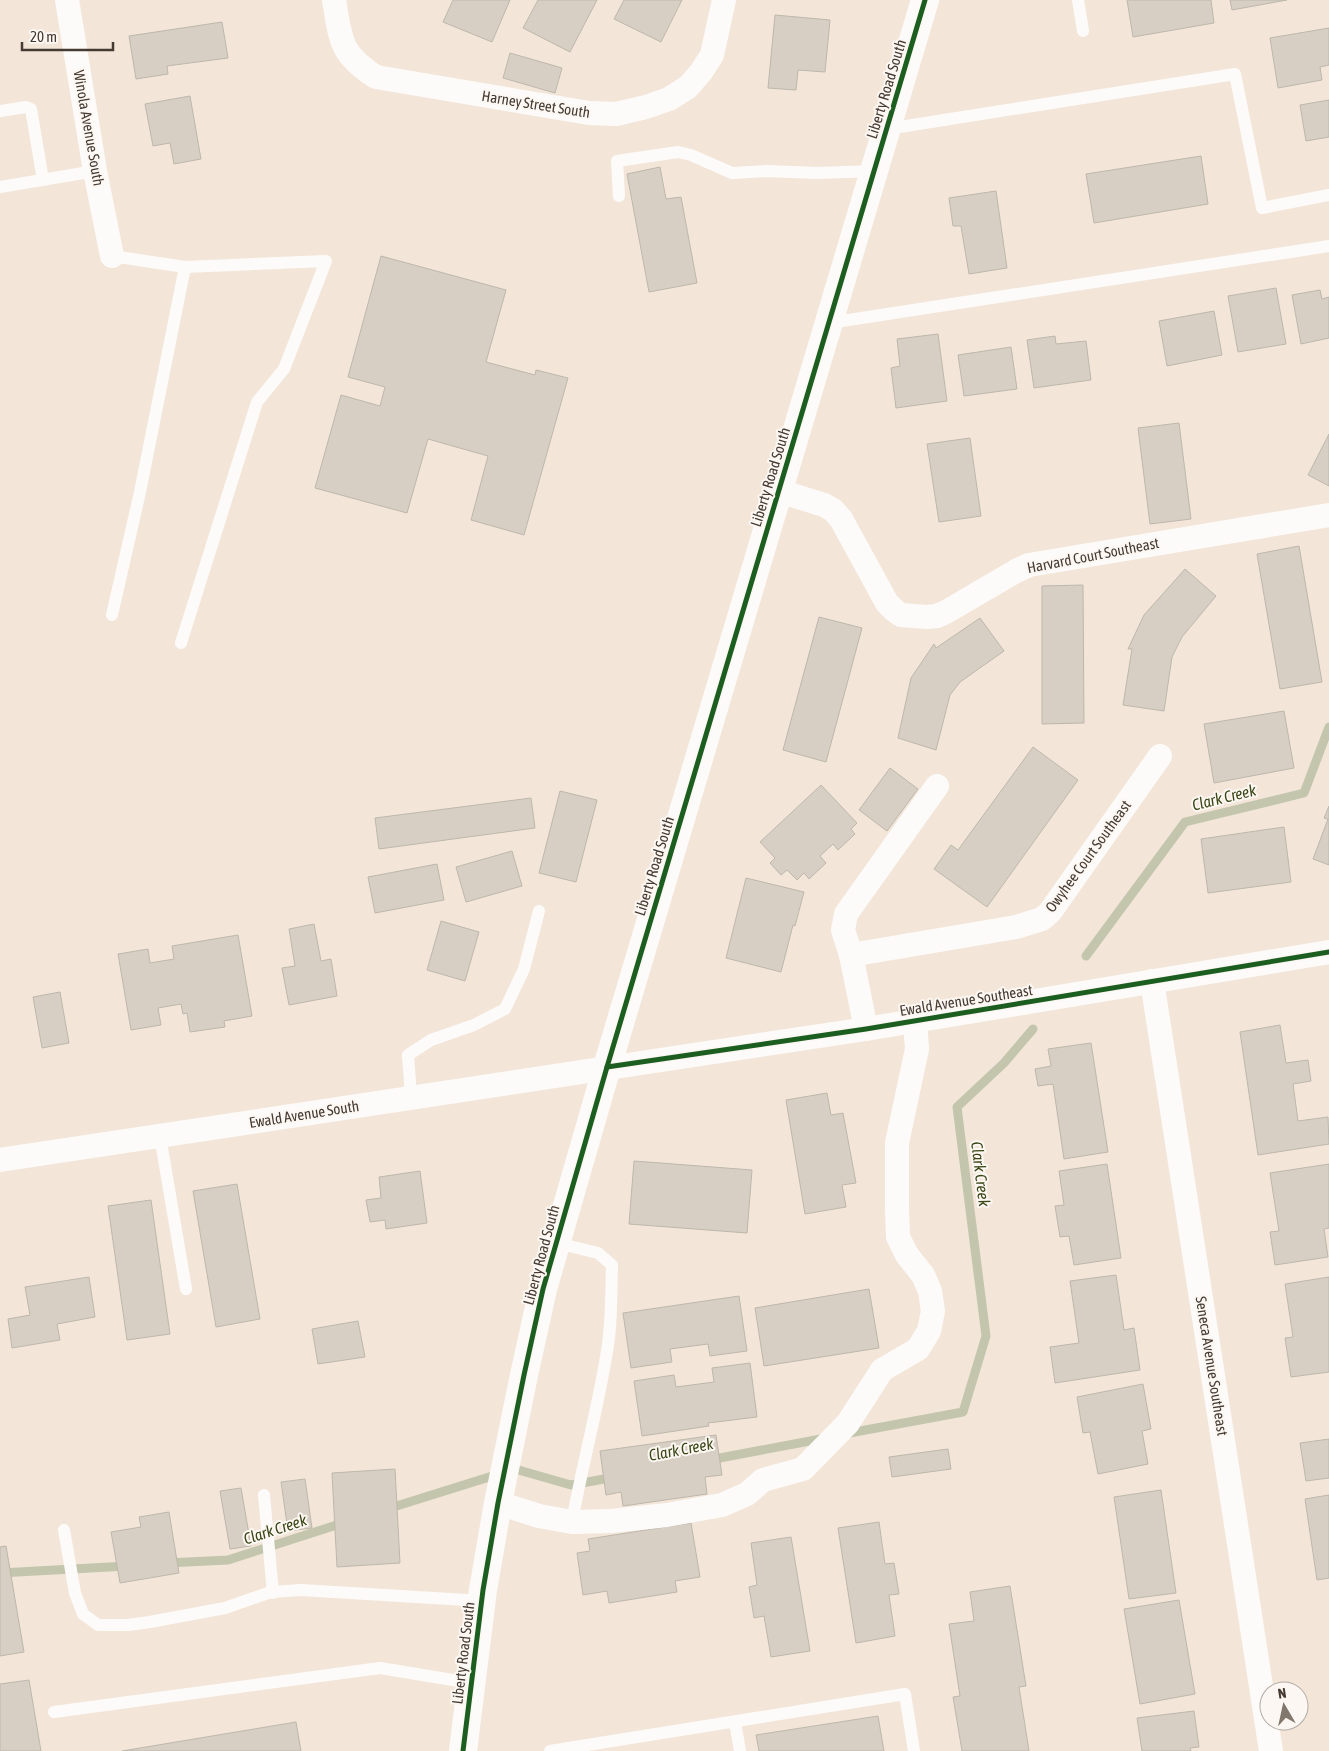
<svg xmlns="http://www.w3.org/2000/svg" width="1329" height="1751" viewBox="0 0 1329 1751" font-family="'Asap Condensed',sans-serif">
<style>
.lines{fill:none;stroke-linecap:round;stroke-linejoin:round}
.stream{stroke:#c3c6ad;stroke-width:9}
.building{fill:#d7cfc4;stroke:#beb7ab}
.lane{stroke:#fdfbf9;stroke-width:12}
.street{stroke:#fdfbf9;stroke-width:24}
.primary{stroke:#fdfbf9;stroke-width:28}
.cycleway-casing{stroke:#fcf7f2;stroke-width:8}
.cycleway{stroke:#1b5e20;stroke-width:5}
.labels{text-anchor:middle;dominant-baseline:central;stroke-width:4;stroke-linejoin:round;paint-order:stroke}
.street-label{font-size:15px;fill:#453b32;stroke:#fcf7f2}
.water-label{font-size:16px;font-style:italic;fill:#384514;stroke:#fcf7f2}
</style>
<rect width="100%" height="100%" fill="#f3e6d9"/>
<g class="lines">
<g class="stream">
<path d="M 1086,956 L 1185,822 L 1304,793 L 1329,727"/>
<path d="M 844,1434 L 963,1412 L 986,1336 L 957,1107 L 1004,1063 L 1033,1029"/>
<path d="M 709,1460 L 826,1438"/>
<path d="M 387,1509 L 515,1469 L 571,1485 L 615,1477"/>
<path d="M 167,1563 L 228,1560 L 346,1522"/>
<path d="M 0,1573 L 127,1566"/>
</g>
</g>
<g class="building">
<path d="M 453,0 L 510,0 L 492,42 L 443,22 Z"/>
<path d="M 538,0 L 597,0 L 570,52 L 523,28 Z"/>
<path d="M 624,0 L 682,0 L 661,42 L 614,19 Z"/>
<path d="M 1127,0 L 1211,0 L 1214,23 L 1133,37 Z"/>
<path d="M 1230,0 L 1287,0 L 1232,10 Z"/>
<path d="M 775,15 L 830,20 L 825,72 L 798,70 L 796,90 L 768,88 Z"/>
<path d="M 222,22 L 228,58 L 167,66 L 168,74 L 136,79 L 129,36 Z"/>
<path d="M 1329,28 L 1329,65 L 1320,67 L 1322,80 L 1278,88 L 1270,38 Z"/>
<path d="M 510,53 L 562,68 L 555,93 L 503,78 Z"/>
<path d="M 190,96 L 201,159 L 174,164 L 170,143 L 153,146 L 145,104 Z"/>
<path d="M 1329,100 L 1329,137 L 1306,141 L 1300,105 Z"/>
<path d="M 1201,156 L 1208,204 L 1094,223 L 1086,174 Z"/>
<path d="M 660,167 L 666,199 L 681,197 L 697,283 L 649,292 L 627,174 Z"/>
<path d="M 996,191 L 1007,268 L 969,274 L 961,226 L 953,226 L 949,198 Z"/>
<path d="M 381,256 L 506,290 L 486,362 L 535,375 L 536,370 L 568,378 L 524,535 L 471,520 L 488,456 L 428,439 L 407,513 L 315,488 L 341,395 L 380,406 L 385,387 L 348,377 Z"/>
<path d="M 1276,288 L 1286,344 L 1238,352 L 1228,296 Z"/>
<path d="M 1320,290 L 1322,299 L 1329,297 L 1329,338 L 1301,344 L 1292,295 Z"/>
<path d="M 1214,311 L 1222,355 L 1167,366 L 1159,321 Z"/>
<path d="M 938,334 L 947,401 L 896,408 L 891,368 L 900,366 L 897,339 Z"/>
<path d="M 1055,336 L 1056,344 L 1086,341 L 1091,380 L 1034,388 L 1027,340 Z"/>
<path d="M 1011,347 L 1017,389 L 964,396 L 958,355 Z"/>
<path d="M 1179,423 L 1191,519 L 1150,524 L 1138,428 Z"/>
<path d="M 1329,434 L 1329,486 L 1308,475 Z"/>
<path d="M 970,438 L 981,516 L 939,522 L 927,444 Z"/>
<path d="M 1299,546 L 1322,682 L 1280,689 L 1257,554 Z"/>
<path d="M 1185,569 L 1216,596 L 1182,637 L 1172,657 L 1164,711 L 1123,705 L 1132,649 L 1128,649 L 1144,615 Z"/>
<path d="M 1083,585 L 1084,723 L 1042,724 L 1042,586 Z"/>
<path d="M 819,617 L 862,628 L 826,762 L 783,750 Z"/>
<path d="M 980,618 L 1004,651 L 960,682 L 950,695 L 936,750 L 898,738 L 911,678 L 934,644 L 936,648 Z"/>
<path d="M 1284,711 L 1294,768 L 1214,783 L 1204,724 Z"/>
<path d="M 1033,747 L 1078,780 L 987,907 L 934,869 L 951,845 L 958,850 Z"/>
<path d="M 890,768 L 918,789 L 887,831 L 859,810 Z"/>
<path d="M 821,785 L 857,823 L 851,829 L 855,834 L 838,850 L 833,844 L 820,856 L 826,863 L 809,879 L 804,873 L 797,880 L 787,870 L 781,875 L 770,863 L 775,858 L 760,842 Z"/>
<path d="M 560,791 L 597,800 L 576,882 L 539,873 Z"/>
<path d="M 531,798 L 535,828 L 379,849 L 375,818 Z"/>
<path d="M 1329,806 L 1329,865 L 1313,859 L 1328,819 L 1324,818 Z"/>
<path d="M 1284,827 L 1291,882 L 1208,893 L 1201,839 Z"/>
<path d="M 512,851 L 522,886 L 466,902 L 456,867 Z"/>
<path d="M 437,864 L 444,900 L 375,913 L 368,877 Z"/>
<path d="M 746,878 L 804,892 L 795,926 L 793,925 L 781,972 L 726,958 Z"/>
<path d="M 441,921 L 479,932 L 465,981 L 427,970 Z"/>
<path d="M 314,924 L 321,961 L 331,959 L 337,996 L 289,1005 L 282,968 L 295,966 L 289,929 Z"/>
<path d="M 238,935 L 252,1016 L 224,1021 L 225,1027 L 190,1032 L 187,1013 L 183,1014 L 181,1004 L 158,1008 L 161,1025 L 131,1030 L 118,954 L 148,949 L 150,963 L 174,959 L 172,946 Z"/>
<path d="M 60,992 L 69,1043 L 42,1048 L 33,997 Z"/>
<path d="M 1280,1025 L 1286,1063 L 1308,1060 L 1311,1081 L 1293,1084 L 1298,1121 L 1328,1117 L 1329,1144 L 1258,1155 L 1240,1032 Z"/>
<path d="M 1091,1043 L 1108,1152 L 1064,1159 L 1053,1084 L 1038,1086 L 1035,1069 L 1051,1066 L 1048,1049 Z"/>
<path d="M 827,1093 L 831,1115 L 843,1113 L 856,1183 L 842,1185 L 846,1207 L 805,1214 L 786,1100 Z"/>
<path d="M 634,1161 L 752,1170 L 747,1233 L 629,1224 Z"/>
<path d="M 1107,1164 L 1121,1258 L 1074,1265 L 1069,1236 L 1060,1237 L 1055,1206 L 1064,1205 L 1059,1171 Z"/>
<path d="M 1329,1164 L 1329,1228 L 1324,1229 L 1328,1257 L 1275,1265 L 1270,1232 L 1279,1231 L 1270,1173 Z"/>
<path d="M 420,1171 L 427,1223 L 386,1229 L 385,1220 L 370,1222 L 366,1200 L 381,1198 L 379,1177 Z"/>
<path d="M 237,1184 L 260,1319 L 216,1327 L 193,1191 Z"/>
<path d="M 151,1200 L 170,1334 L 127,1340 L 108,1206 Z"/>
<path d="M 1116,1275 L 1124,1330 L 1134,1328 L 1140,1370 L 1055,1383 L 1050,1347 L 1079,1343 L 1070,1281 Z"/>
<path d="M 89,1277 L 95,1317 L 57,1324 L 60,1340 L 12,1348 L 8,1319 L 30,1315 L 25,1287 Z"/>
<path d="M 1329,1277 L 1329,1372 L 1291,1377 L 1285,1338 L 1293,1337 L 1285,1284 Z"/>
<path d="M 869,1289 L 879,1348 L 764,1366 L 755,1308 Z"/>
<path d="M 739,1296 L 747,1351 L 710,1356 L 708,1344 L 670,1349 L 672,1362 L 631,1368 L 623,1313 Z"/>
<path d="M 358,1321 L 365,1357 L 318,1364 L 312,1329 Z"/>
<path d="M 750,1363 L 757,1417 L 708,1423 L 709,1426 L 642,1436 L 634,1381 L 674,1375 L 676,1387 L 714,1382 L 712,1368 Z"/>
<path d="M 1143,1384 L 1151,1429 L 1142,1431 L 1148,1464 L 1098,1474 L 1090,1432 L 1083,1433 L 1077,1397 Z"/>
<path d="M 716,1435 L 722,1475 L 705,1477 L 707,1494 L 623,1506 L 621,1492 L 606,1495 L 600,1451 Z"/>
<path d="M 1329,1439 L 1329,1478 L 1306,1481 L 1300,1443 Z"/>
<path d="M 948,1449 L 951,1469 L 892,1477 L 889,1457 Z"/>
<path d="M 395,1469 L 400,1563 L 337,1567 L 332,1473 Z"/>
<path d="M 305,1479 L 312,1528 L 288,1531 L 281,1482 Z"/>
<path d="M 241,1488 L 251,1546 L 230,1549 L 220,1491 Z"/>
<path d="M 1161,1490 L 1176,1593 L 1129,1599 L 1114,1497 Z"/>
<path d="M 1329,1495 L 1329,1578 L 1317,1580 L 1305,1499 Z"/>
<path d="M 169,1512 L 179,1573 L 120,1583 L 111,1532 L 141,1527 L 139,1517 Z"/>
<path d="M 879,1522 L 885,1564 L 894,1563 L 899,1594 L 889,1595 L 895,1636 L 856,1643 L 838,1528 Z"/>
<path d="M 691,1523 L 700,1577 L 675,1581 L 677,1592 L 609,1603 L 607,1591 L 583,1595 L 577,1553 L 590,1551 L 588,1539 Z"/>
<path d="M 791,1537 L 810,1651 L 771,1657 L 764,1616 L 754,1618 L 749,1587 L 757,1585 L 751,1543 Z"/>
<path d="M 6,1546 L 24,1652 L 0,1656 L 0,1547 Z"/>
<path d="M 1010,1586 L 1026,1686 L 1019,1687 L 1029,1751 L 962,1751 L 953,1697 L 960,1696 L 949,1624 L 974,1621 L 970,1592 Z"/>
<path d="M 1179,1600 L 1195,1694 L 1140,1704 L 1124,1609 Z"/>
<path d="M 29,1680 L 41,1751 L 0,1751 L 0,1684 Z"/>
<path d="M 1194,1711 L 1199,1747 L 1190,1748 L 1191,1751 L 1142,1751 L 1137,1718 Z"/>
<path d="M 878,1716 L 884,1751 L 759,1751 L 756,1735 Z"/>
<path d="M 296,1722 L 301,1751 L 122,1751 Z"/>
</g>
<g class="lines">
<g class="lane">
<path d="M 1078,0 L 1083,31"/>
<path d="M 0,111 L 26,107 L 31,109 L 43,180"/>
<path d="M 887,129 L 1235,74 L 1262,208 L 1329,195"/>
<path d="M 0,187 L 95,171"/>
<path d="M 619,196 L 617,161 L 678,152 L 691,155 L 732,173 L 768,171 L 816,173 L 875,171"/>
<path d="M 112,256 L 185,267 L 326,261 L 284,369 L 257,402 L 181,643"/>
<path d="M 829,323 L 1329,246"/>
<path d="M 112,615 L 140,492 L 185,267"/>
<path d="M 411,1097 L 408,1055 L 431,1040 L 474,1025 L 505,1009 L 524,969 L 539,911"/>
<path d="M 160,1136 L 186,1289"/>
<path d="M 557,1243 L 598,1253 L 612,1265 C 611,1295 612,1327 606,1357 C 597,1412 582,1466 572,1522"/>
<path d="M 264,1495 L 273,1593"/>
<path d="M 64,1530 L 75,1593 L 83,1614 L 98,1625 L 128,1625 L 150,1622 L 225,1608 L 271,1592 L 301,1590 L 483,1601"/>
<path d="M 54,1712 L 380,1668 L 471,1683"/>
<path d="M 735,1722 L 740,1751"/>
<path d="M 550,1751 L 905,1694 L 914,1751"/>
</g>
<g class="street">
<path d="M 67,0 L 95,171 L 112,256"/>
<path d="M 334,0 C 341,40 339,53 376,77 L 589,113 L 616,114 L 646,107 L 669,99 L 688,87 L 701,72 L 712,55 L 724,0"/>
<path d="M 779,491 L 824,505 L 833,510 L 841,519 L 887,603 L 894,610 L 901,615 L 926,617 L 937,616 L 946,612 L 1016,571 L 1029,565 L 1329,515"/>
<path d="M 851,955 L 1016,927 L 1042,919 L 1050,912 L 1160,756"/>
<path d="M 1152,981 L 1271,1751"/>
<path d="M 866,1029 L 851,955 L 843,930 L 846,914 L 937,786"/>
<path d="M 0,1160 L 866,1029 L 1329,952"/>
<path d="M 498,1503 L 539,1516 L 572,1522 L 611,1521 L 667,1515 L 722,1505 L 747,1494 L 763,1480 L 803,1469 L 848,1423 L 882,1370 L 918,1349 L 929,1331 L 933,1311 L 930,1291 L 923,1275 L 907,1255 L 898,1237 L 897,1210 L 897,1143 L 917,1049 L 915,1021"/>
</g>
<path class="primary" d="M 463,1751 L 483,1590 L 498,1503 L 524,1375 L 543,1289 L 607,1067 L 925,0"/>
<defs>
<g id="cycleway">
<path d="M 607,1067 L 866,1029 L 1329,952"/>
<path d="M 463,1751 L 483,1590 L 498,1503 L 524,1375 L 543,1289 L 607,1067 L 925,0"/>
</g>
</defs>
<use href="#cycleway" class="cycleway-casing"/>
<use href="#cycleway" class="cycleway"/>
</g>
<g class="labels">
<g class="street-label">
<text transform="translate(886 89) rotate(-73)">Liberty Road South</text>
<text transform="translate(536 104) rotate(9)">Harney Street South</text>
<text transform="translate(89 128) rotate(80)">Winola Avenue South</text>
<text transform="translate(770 477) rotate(-73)">Liberty Road South</text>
<text transform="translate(1093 555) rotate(-11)">Harvard Court Southeast</text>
<text transform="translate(1088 856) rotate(-54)">Owyhee Court Southeast</text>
<text transform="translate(654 866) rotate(-73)">Liberty Road South</text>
<text transform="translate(966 1000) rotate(-9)">Ewald Avenue Southeast</text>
<text transform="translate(304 1114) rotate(-9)">Ewald Avenue South</text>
<text transform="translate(541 1255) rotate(-75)">Liberty Road South</text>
<text transform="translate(1212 1366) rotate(81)">Seneca Avenue Southeast</text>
<text transform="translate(463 1653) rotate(-83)">Liberty Road South</text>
</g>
<g class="water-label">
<text transform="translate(1224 797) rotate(-14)">Clark Creek</text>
<text transform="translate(981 1174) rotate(83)">Clark Creek</text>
<text transform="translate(681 1449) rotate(-11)">Clark Creek</text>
<text transform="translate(275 1529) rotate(-18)">Clark Creek</text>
</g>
</g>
<g transform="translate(1284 1706) rotate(351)"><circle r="24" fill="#fcf7f2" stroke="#b3aca5"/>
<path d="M0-4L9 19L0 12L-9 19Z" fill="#82776c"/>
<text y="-8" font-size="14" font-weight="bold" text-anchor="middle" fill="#453b32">N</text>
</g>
<path d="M22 42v8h91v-8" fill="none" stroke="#453b32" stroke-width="2.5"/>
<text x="30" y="42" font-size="15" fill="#453b32" stroke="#fcf7f2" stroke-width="4" paint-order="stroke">20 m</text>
</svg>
